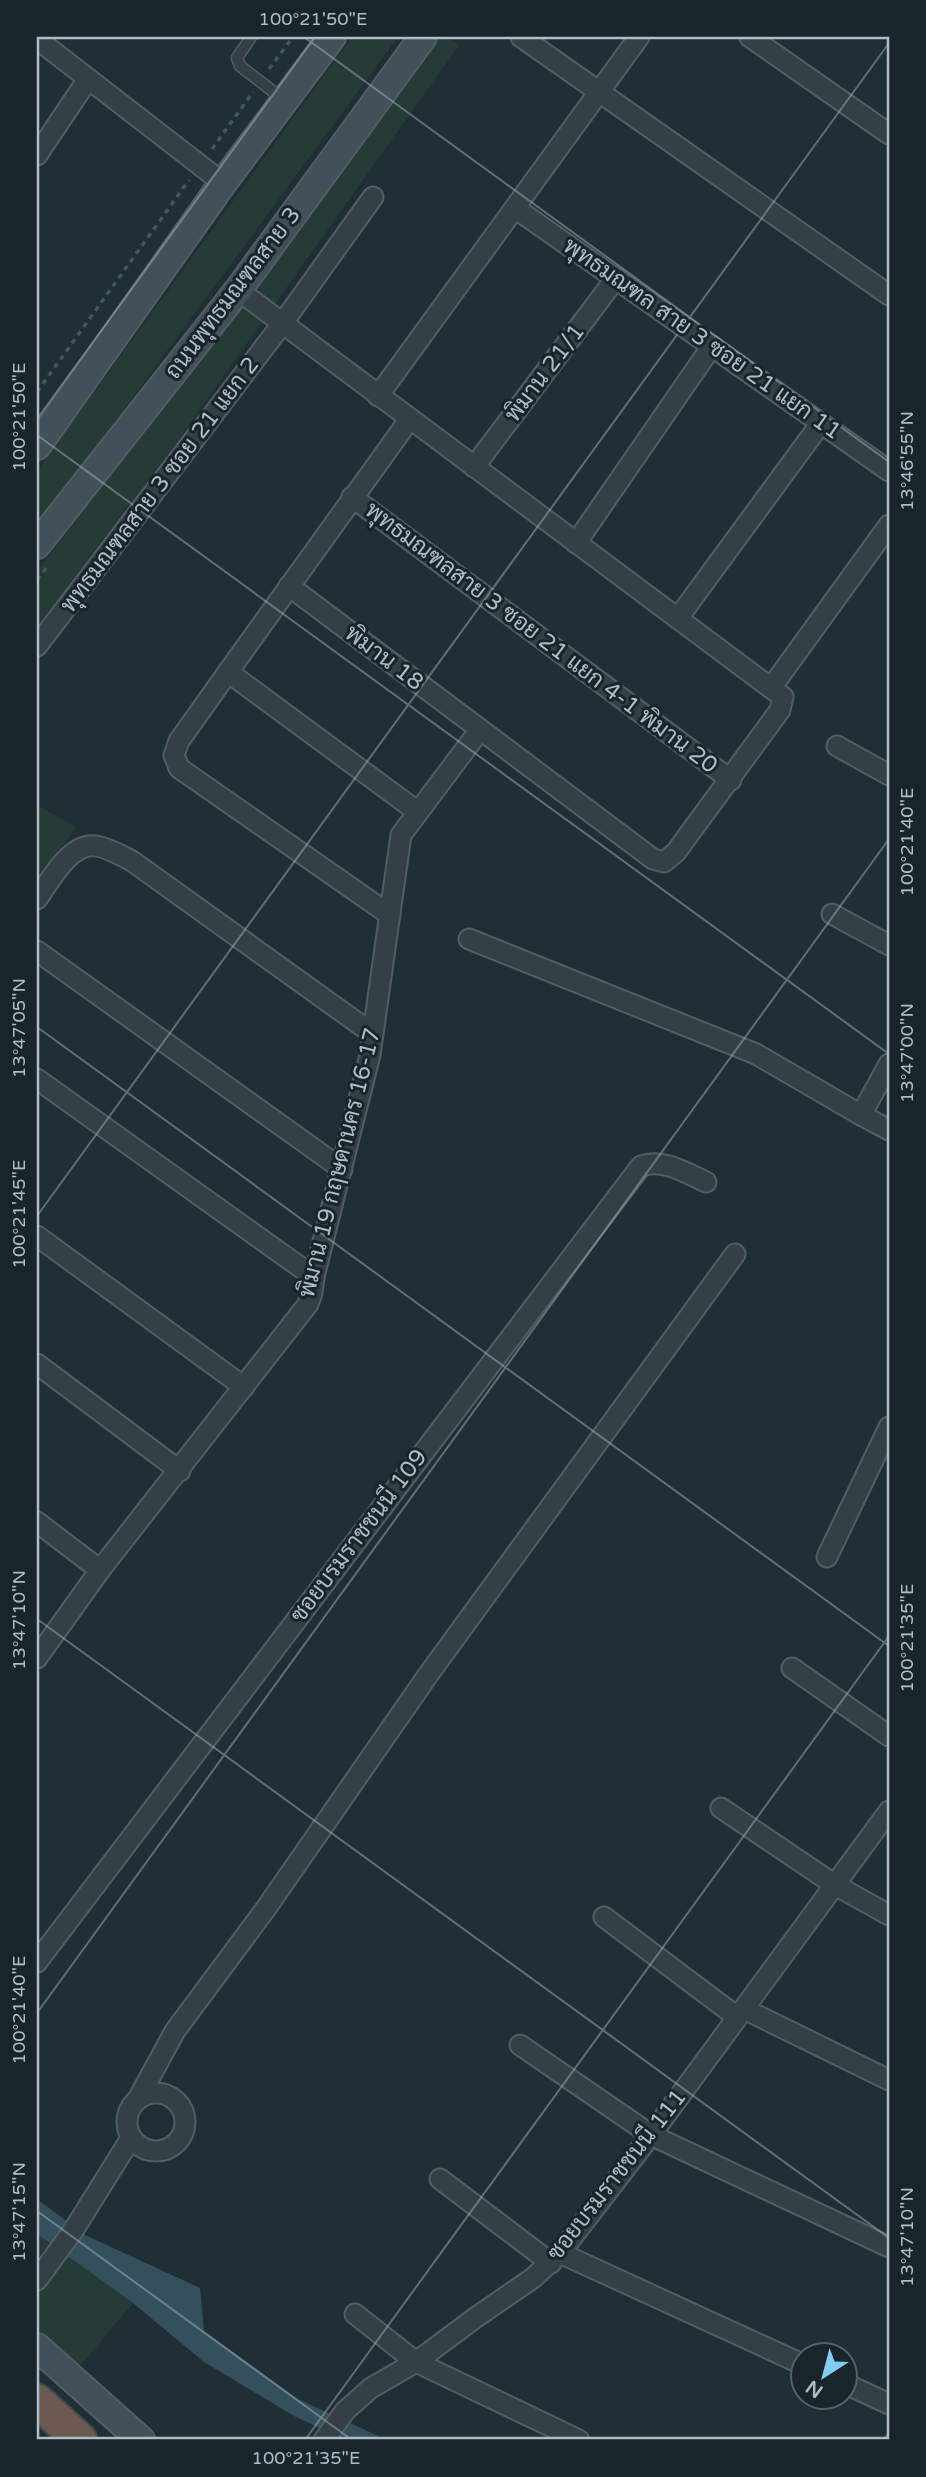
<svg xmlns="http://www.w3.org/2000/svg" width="926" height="2477" viewBox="0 0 926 2477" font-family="'Varela Round',Sarabun,sans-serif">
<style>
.green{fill:#253b36}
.water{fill:#35505d}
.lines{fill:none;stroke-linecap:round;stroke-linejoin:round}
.lane-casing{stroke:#515e64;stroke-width:13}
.street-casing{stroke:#515e64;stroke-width:23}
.secondary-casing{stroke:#515e64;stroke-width:30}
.highway-casing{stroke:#3e4b51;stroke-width:37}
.path{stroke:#445855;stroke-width:3.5;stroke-dasharray:5 5;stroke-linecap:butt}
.lane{stroke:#344046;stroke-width:10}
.street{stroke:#344046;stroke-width:19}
.secondary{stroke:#425159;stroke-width:26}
.highway{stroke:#6c5a51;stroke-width:33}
.ticks{fill:none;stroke:#aebcc3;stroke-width:2;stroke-opacity:0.45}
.labels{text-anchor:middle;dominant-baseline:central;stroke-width:6;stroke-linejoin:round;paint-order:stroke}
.street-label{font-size:23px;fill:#aebcc3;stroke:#19252b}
.neatline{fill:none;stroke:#aebcc3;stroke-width:2.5}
.ticks-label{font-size:18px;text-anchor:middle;fill:#aebcc3}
</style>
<rect width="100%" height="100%" fill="#202f36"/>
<g class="green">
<path d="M 352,37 L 398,37 L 37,528 L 37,471 Z"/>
<path d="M 438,37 L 445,37 L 459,45 L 174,446 L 37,626 L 37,572 Z"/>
<path d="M 37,805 L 76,827 L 37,882 Z"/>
<path d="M 37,2234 L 133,2303 L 79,2367 L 37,2329 Z"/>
</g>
<path class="water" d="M 37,2199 L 85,2235 L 200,2288 L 204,2331 L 298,2399 L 387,2440 L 346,2440 L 294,2416 L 204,2362 L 133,2303 L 37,2234 Z"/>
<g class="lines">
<defs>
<path id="lane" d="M 251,37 L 237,58 L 240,66 L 284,100"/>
<g id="street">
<path d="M 521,37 L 889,295"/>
<path d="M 750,37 L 889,134"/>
<path d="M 37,39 L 223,183"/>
<path d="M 37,155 L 88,79"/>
<path d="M 515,208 L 889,471"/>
<path d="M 238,290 L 771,688 L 783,697 L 780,710 L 676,852 L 664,862 L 653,859 L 289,586"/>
<path d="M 378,396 L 639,37"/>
<path d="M 474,467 L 616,278"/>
<path d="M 352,497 L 731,780"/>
<path d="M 576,543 L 712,346"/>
<path d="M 678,618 L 821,423"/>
<path d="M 37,646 L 282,324 L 373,197"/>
<path d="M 228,672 L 418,812"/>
<path d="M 771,688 L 889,525"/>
<path d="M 837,746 L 889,775"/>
<path d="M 37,899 C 50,881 70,842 96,846 C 109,848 120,855 132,861 L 373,1034"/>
<path d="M 832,914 L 889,945"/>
<path d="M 390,915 L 179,768 L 174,755 L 179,741 L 228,672 L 409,420"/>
<path d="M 469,939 L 756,1054 L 861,1115"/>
<path d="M 37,951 L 342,1169"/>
<path d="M 889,1064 L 861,1115 L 889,1130"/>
<path d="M 37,1079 L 314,1277"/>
<path d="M 37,1236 L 244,1387"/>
<path d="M 37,1364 L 180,1471"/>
<path d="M 37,1522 L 100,1570"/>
<path d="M 827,1557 L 889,1427"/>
<path d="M 37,1658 L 100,1570 L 308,1304 L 312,1293 L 314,1277 L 370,1055 L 401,835 L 479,731"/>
<path d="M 792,1668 L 889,1736"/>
<path d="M 721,1808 L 835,1885 L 889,1915"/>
<path d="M 604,1917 L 737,2017"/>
<path d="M 37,1962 L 641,1166 C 663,1158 686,1173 706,1182"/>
<path d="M 744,2009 L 889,2080"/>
<path d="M 520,2045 L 651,2135 L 889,2247"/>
<circle cx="156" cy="2122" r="29"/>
<path d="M 139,2097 L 175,2031 L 267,1907 L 428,1675 L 735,1254"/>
<path d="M 440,2179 L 551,2263"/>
<path d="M 560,2253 L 804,2365"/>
<path d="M 37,2280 L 73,2231 L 131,2138"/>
<path d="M 355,2314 L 416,2362 L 579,2440"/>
<path d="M 846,2384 L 889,2404"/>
<path d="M 324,2440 L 345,2411 L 371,2388 L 416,2362 L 475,2318 L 533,2278 L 560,2253 L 651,2135 L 889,1811"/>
</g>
<g id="secondary">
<path d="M 37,446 L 223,183 L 332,37"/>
<path d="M 37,545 L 238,290 L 423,37"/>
<path d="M 37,2347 L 141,2440"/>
</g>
<path id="highway" d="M 37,2401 L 80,2440"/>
</defs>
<use href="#lane" class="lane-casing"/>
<use href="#street" class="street-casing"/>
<use href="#secondary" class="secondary-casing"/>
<use href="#highway" class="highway-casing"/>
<g class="path">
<path d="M 269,69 L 293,37"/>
<path d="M 212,149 L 253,92"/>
<path d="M 37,392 L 189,180"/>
<path d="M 37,580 L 47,567"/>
</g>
<use href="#lane" class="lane"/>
<use href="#street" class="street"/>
<use href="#secondary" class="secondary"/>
<use href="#highway" class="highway"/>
</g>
<path class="ticks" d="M 304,37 L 889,462M 37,419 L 315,37M 37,435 L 889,1054M 37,1027 L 889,1646M 37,1216 L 889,43M 37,1619 L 889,2238M 37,2013 L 889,839M 37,2211 L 352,2440M 305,2440 L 889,1636M 884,2440 L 889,2432"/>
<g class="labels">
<g class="street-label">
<text transform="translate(233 293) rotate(-53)">ถนนพุทธมณฑลสาย 3</text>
<text transform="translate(702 339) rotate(35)">พุทธมณฑล สาย 3 ซอย 21 แยก 11</text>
<text transform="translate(545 373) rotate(-53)">พิมาน 21/1</text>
<text transform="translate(160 485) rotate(-53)">พุทธมณฑลสาย 3 ซอย 21 แยก 2</text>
<text transform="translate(541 638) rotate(37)">พุทธมณฑลสาย 3 ซอย 21 แยก 4-1 พิมาน 20</text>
<text transform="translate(384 658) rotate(37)">พิมาน 18</text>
<text transform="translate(340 1163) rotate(-76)">พิมาน 19 กฤษดานคร 16-17</text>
<text transform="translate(359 1536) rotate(-53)">ซอยบรมราชชนนี 109</text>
<text transform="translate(617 2175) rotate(-52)">ซอยบรมราชชนนี 111</text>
</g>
</g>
<rect width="926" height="2477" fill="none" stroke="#19252b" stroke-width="77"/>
<g transform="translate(824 2376) rotate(216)"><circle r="33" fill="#19252b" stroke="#556168" stroke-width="2"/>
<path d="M0-5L12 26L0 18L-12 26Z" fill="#83ccf3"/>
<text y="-10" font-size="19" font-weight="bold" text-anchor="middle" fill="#aebcc3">N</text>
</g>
<rect x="38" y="38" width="850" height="2400" class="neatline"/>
<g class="ticks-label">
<text x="313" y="25">100°21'50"E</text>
<text transform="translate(19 417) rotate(-90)" y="6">100°21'50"E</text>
<text transform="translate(907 461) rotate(-90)" y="6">13°46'55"N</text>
<text transform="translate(907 842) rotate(-90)" y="6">100°21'40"E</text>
<text transform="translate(19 1028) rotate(-90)" y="6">13°47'05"N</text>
<text transform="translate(907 1053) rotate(-90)" y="6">13°47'00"N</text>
<text transform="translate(19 1214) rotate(-90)" y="6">100°21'45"E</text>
<text transform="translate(19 1620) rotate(-90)" y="6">13°47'10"N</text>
<text transform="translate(907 1638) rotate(-90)" y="6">100°21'35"E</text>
<text transform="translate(19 2010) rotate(-90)" y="6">100°21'40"E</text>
<text transform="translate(19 2212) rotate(-90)" y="6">13°47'15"N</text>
<text transform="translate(907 2237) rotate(-90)" y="6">13°47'10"N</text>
<text x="306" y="2464">100°21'35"E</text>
</g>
</svg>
